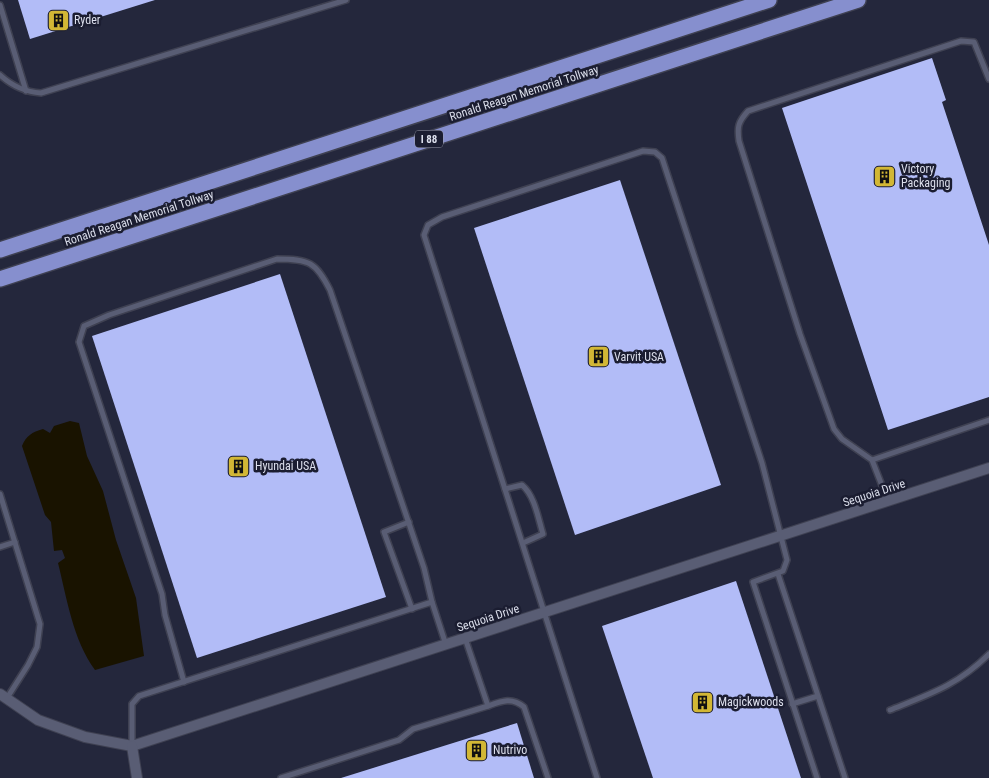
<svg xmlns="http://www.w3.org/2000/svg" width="989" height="778" viewBox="0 0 989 778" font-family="'Roboto Condensed',sans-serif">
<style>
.water{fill:#191300}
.building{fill:#b2bcf7}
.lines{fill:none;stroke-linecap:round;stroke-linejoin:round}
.lane-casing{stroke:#3f4152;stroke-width:8}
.street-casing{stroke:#3f4152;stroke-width:12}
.highway-casing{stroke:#3f4152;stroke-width:18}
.lane{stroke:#595d74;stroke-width:5}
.street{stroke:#595d74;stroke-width:10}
.highway{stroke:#868fce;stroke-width:15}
.labels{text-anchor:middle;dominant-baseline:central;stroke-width:5;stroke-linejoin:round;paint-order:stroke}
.shield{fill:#1b1d31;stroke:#a2a5b4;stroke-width:1}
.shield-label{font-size:11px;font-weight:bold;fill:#dcdfec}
.poi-label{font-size:12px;fill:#dcdfec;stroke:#1b1d31;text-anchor:start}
.street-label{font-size:12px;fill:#dcdfec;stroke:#1b1d31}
</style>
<rect width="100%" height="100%" fill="#24273c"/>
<path class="water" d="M 70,421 L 79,423 L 87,456 L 103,491 L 116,540 L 136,598 L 144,656 L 95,670 C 73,640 67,599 58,563 L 65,558 L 62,550 L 54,551 L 51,522 L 45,515 L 22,446 C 26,436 32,432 43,429 L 50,433 L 54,426 Z"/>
<g class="building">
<path d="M 18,0 L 155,0 L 30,39 Z"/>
<path d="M 932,58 L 946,100 L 942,102 L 989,245 L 989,397 L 888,430 L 782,108 Z"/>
<path d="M 620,180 L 721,485 L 575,535 L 474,228 Z"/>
<path d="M 280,274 L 386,597 L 197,658 L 92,336 Z"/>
<path d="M 736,581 L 801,778 L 653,778 L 602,626 Z"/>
<path d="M 517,723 L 534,778 L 341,778 Z"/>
</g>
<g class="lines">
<defs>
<g id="lane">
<path d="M 0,5 L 26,91"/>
<path d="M 0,75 C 12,86 24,92 41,93 L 346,0"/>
<path d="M 872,460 L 989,420"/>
<path d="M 505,489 L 522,485 C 535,496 538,518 543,534 L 523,543"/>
<path d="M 0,494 L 40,624 L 37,647 L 28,665 L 7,698"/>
<path d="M 888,501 L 872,460 L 842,439 L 834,429 L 800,334 L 739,141 C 737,127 738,122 748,111 L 961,41 L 974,42 L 989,79"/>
<path d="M 409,522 L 384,532 L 412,609"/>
<path d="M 0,547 L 15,542"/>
<path d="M 778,574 L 845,778"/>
<path d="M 465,638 L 488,706 C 502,701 512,697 524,707 L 548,778"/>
<path d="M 184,682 L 165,615 L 162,594 L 79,342 L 84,326 L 109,315 L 277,259 C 309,259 316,262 330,290 L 424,568 L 432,602"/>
<path d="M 792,704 L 818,696"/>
<path d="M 890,710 C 930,694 958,685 989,654"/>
<path d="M 132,746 L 132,704 L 139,696 L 432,602 L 446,645"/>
<path d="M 281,778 L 399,740 L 413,729 L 488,706"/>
<path d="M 597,778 L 424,235 L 428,225 L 442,217 L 643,151 L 655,152 L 662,158 L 762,463 L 787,560 L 783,571 L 753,582 L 817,778"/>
</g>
<g id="street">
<path d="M 0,694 L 38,720 L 85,737 L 132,746 L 989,468"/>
<path d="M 132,746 L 137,778"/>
</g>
<g id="highway">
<path d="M 0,250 L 769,0"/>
<path d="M 0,279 L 858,0"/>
</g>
</defs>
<use href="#lane" class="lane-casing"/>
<use href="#street" class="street-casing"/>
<use href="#highway" class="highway-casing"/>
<use href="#lane" class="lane"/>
<use href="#street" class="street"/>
<use href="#highway" class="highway"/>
</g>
<defs>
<symbol id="building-square" viewBox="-11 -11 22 22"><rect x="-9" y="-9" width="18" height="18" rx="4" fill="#d2b735" stroke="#1b1d31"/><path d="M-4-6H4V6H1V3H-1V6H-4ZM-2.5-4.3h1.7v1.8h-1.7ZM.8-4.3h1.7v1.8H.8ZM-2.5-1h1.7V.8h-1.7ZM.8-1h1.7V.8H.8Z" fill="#111"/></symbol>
</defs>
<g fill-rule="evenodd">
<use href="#building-square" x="46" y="8" width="25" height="25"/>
<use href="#building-square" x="872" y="164" width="25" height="25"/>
<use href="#building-square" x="586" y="344" width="25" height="25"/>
<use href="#building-square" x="226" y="454" width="25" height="25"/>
<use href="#building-square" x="690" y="690" width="25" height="25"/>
<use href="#building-square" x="464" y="738" width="25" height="25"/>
</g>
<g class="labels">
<rect class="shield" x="415" y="130.5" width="28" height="17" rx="4"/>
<g class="shield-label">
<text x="429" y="139">I 88</text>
</g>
<g class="poi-label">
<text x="74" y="20">Ryder</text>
<text x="901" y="169">Victory<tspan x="901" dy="14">Packaging</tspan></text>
<text x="614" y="357">Varvit USA</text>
<text x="255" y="466">Hyundai USA</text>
<text x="718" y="702">Magickwoods</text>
<text x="493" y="750">Nutrivo</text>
</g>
<g class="street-label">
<text transform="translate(524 93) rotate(-18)">Ronald Reagan Memorial Tollway</text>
<text transform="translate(139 218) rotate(-18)">Ronald Reagan Memorial Tollway</text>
<text transform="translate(874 493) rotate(-18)">Sequoia Drive</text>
<text transform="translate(488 618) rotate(-18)">Sequoia Drive</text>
</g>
</g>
</svg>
